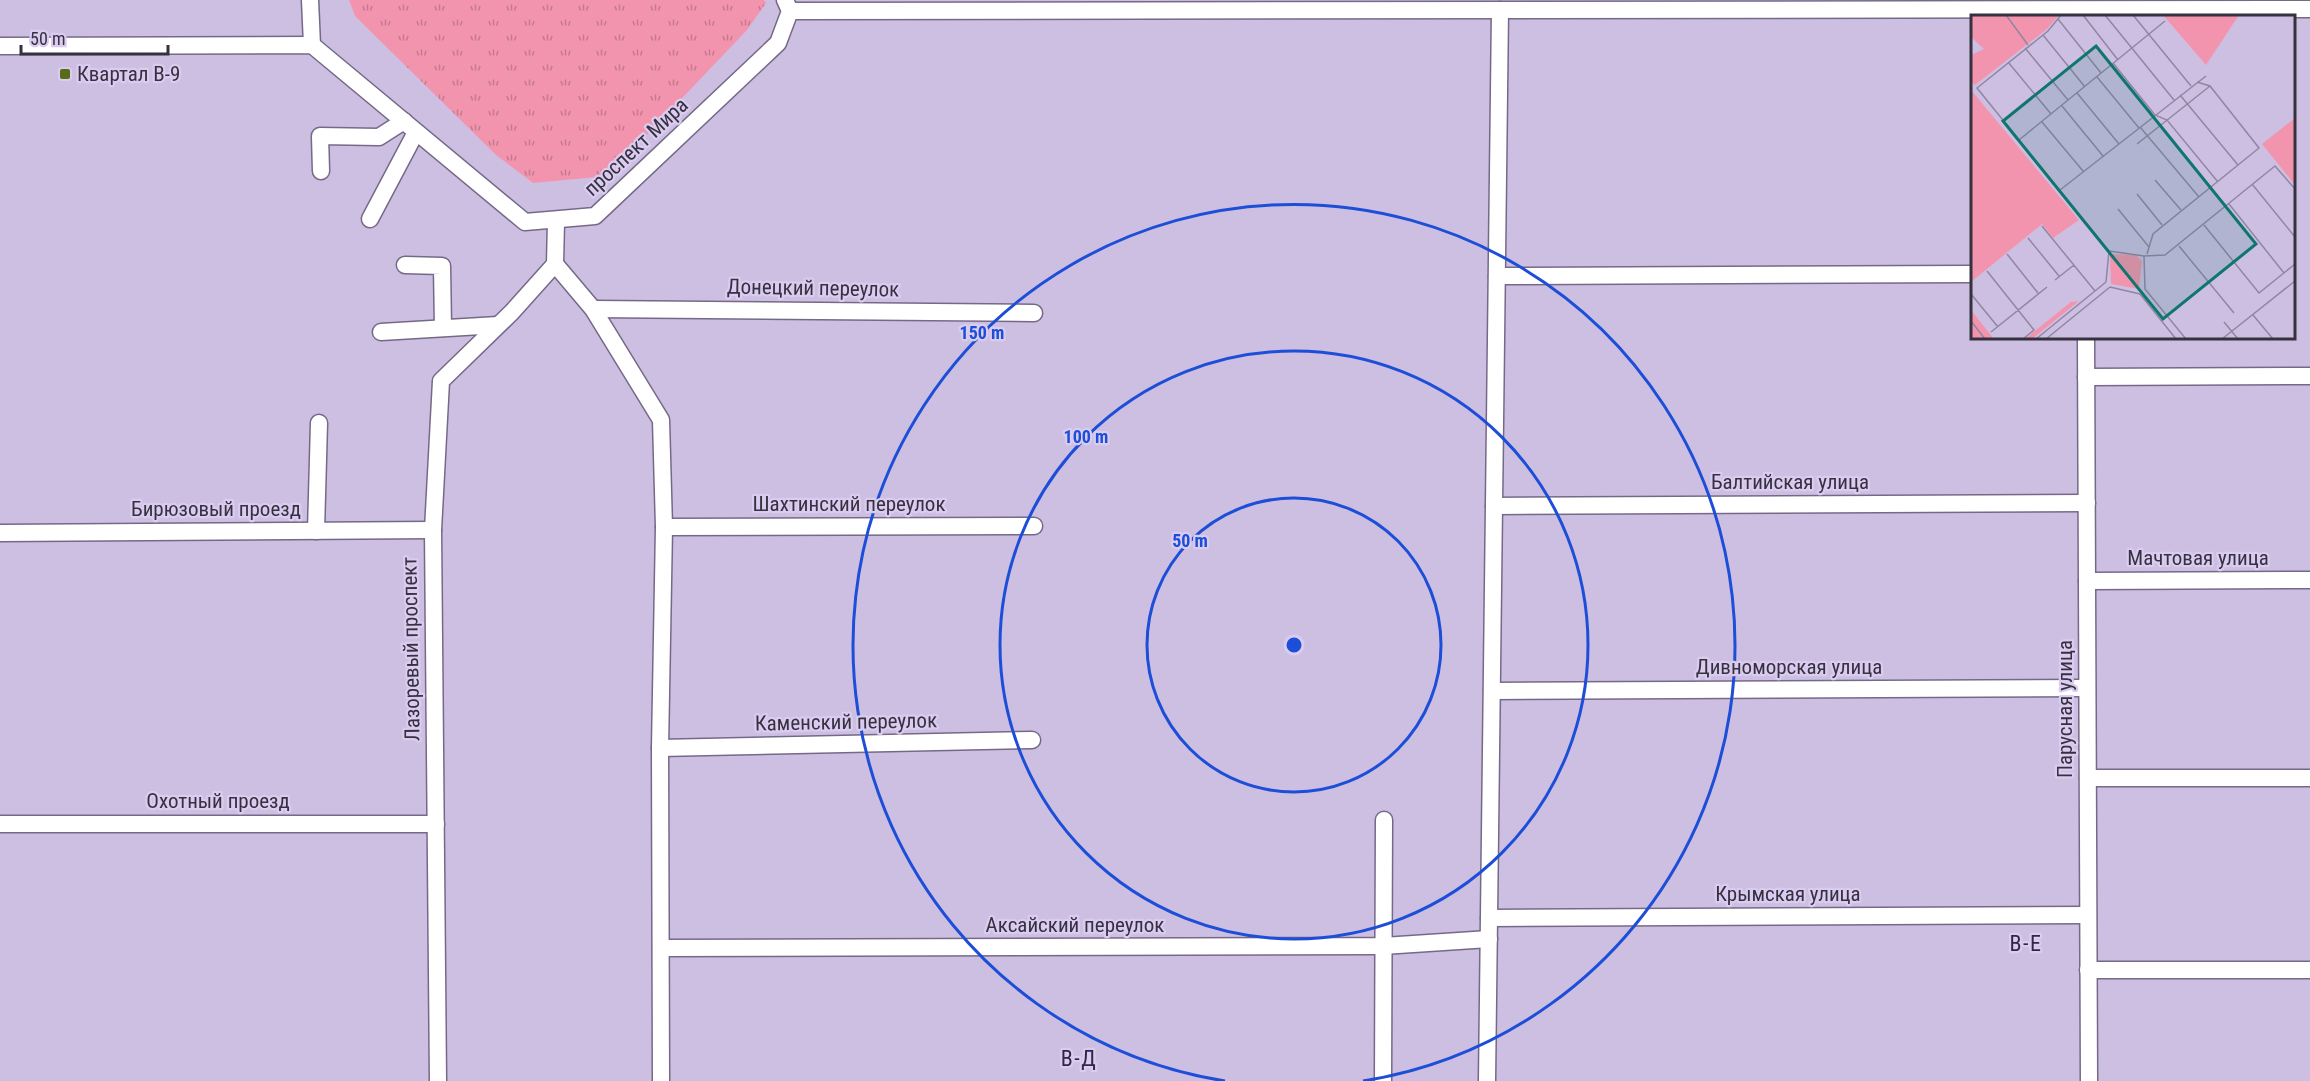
<svg xmlns="http://www.w3.org/2000/svg" width="2310" height="1081" viewBox="0 0 2310 1081" font-family="'Roboto Condensed',sans-serif">
<style>
.grass{fill:url(#grass-tufts)}
.lines{fill:none;stroke-linecap:round;stroke-linejoin:round}
.minor-casing{stroke:#756988;stroke-width:19}
.minor{stroke:#fff;stroke-width:16}
.ring{fill:none;stroke:#1d4ed8;stroke-width:3}
.poi-dot{fill:#576b19;stroke:#daccf0;stroke-width:2}
.labels{text-anchor:middle;dominant-baseline:central;stroke-width:4.5;stroke-linejoin:round;paint-order:stroke}
.poi-label{font-size:21px;fill:#36313f;stroke:#daccf0;text-anchor:start}
.street-label{font-size:21px;fill:#36313f;stroke:#daccf0}
.neighbourhood-label{font-size:22px;letter-spacing:1.5px;fill:#322642;stroke:#daccf0}
.inset-road{fill:none;stroke:#9186a1;stroke-width:1.5}
.view{fill:#0f766e;fill-opacity:0.15;stroke:#0f766e;stroke-width:3}
.inset-edge{fill:none;stroke:#36313f;stroke-width:3}
.centre{fill:#1d4ed8;stroke:#daccf0;stroke-width:3}
.ring-label{font-size:18px;text-anchor:middle;font-weight:bold;fill:#1d4ed8;stroke:#daccf0;stroke-width:4.5;stroke-linejoin:round;paint-order:stroke}
</style>
<defs>
<pattern id="grass-tufts" width="24" height="20" patternUnits="userSpaceOnUse" patternTransform="scale(1.5)"><rect width="24" height="20" fill="#f394ae"/><path d="M3 7l-1-3M5 7V3M7 7l1-3M15 17l-1-3M17 17v-4M19 17l1-3" fill="none" stroke="#c6798f"/></pattern>
</defs>
<rect width="100%" height="100%" fill="#cdbfe2"/>
<path class="grass" d="M 349,0 L 764,0 L 766,3 L 747,30 L 608,176 L 533,183 L 496,155 L 355,16 Z"/>
<g class="lines">
<defs>
<g id="minor">
<path d="M 310,0 L 312,45"/>
<path d="M 790,11 L 2310,9"/>
<path d="M 0,46 L 312,45 L 525,222 L 595,216 L 778,43 L 790,11 L 785,0"/>
<path d="M 321,171 L 320,136 L 379,137 L 404,121"/>
<path d="M 370,219 L 416,132"/>
<path d="M 555,264 L 593,309 L 661,420 L 664,527 L 660,748 L 661,1081"/>
<path d="M 405,265 L 442,266 L 443,328"/>
<path d="M 1497,276 L 1972,274"/>
<path d="M 593,309 L 1034,313"/>
<path d="M 381,332 L 498,325"/>
<path d="M 2086,338 L 2089,1081"/>
<path d="M 2086,377 L 2310,376"/>
<path d="M 1494,506 L 2087,503"/>
<path d="M 664,527 L 1034,526"/>
<path d="M 316,531 L 319,423"/>
<path d="M 0,533 L 433,530"/>
<path d="M 2087,581 L 2310,580"/>
<path d="M 1492,691 L 2087,688"/>
<path d="M 660,748 L 1032,740"/>
<path d="M 2088,778 L 2310,778"/>
<path d="M 0,824 L 436,824"/>
<path d="M 1489,918 L 2088,915"/>
<path d="M 661,948 L 1383,946 L 1489,939"/>
<path d="M 2088,970 L 2310,970"/>
<path d="M 438,1081 L 433,530 L 441,381 L 512,312 L 555,264 L 556,222"/>
<path d="M 1383,1081 L 1384,820"/>
<path d="M 1487,1081 L 1500,10"/>
</g>
</defs>
<use href="#minor" class="minor-casing"/>
<use href="#minor" class="minor"/>
</g>
<g class="ring">
<circle cx="1294" cy="645" r="147"/>
<circle cx="1294" cy="645" r="294"/>
<path d="M1225 1081A441 441 0 1 1 1363 1081"/>
</g>
<rect class="poi-dot" x="59" y="68" width="12" height="12" rx="3"/>
<g class="labels">
<g class="poi-label">
<text x="77" y="74">Квартал В-9</text>
</g>
<g class="street-label">
<text transform="translate(636 147) rotate(-43)">проспект Мира</text>
<text transform="translate(813 288) rotate(1)">Донецкий переулок</text>
<text x="1790" y="482">Балтийская улица</text>
<text x="849" y="504">Шахтинский переулок</text>
<text x="216" y="509">Бирюзовый проезд</text>
<text x="2198" y="558">Мачтовая улица</text>
<text transform="translate(411 649) rotate(-91)">Лазоревый проспект</text>
<text x="1789" y="667">Дивноморская улица</text>
<text transform="translate(2065 709) rotate(-90)">Парусная улица</text>
<text transform="translate(846 722) rotate(-1)">Каменский переулок</text>
<text x="218" y="801">Охотный проезд</text>
<text x="1788" y="894">Крымская улица</text>
<text x="1075" y="925">Аксайский переулок</text>
</g>
<g class="neighbourhood-label">
<text x="2026" y="943">В-Е</text>
<text x="1079" y="1058">В-Д</text>
</g>
</g>
<g transform="translate(1971 15)">
<rect width="324" height="324" fill="#cdbfe2"/>
<path d="M 0,0 L 88,0 L 76,14 L 4,70 L 0,67 L 0,40 L 13,34 L 0,22 ZM 192,0 L 268,0 L 235,50 ZM 0,75 L 108,205 L 82,223 L 71,209 L 0,267 ZM 324,103 L 324,170 L 291,129 ZM 139,239 L 165,240 L 171,246 L 168,274 L 140,269 ZM 108,286 L 61,324 L 54,324 L 100,287 ZM 0,295 L 23,324 L 0,324 Z" fill="#f394ae"/>
<path class="inset-road" d="M 35,0 L 57,30M 90,0 L 77,16 L 6,73 L 138,236M 112,0 L 147,45M 134,0 L 203,85M 162,0 L 220,71M 87,4 L 130,58M 72,20 L 114,72M 54,33 L 97,85M 37,47 L 80,99M 142,48 L 184,100 L 196,105 L 247,167M 126,62 L 168,113M 106,78 L 148,129M 209,80 L 267,150M 91,91 L 132,141M 71,107 L 112,156M 169,112 L 228,182M 48,125 L 194,6M 166,129 L 239,71M 184,165 L 210,195M 281,169 L 324,222M 89,175 L 235,61M 166,179 L 191,210M 258,189 L 313,258M 147,194 L 178,232M 233,210 L 288,278 L 324,249M 71,211 L 124,276M 57,223 L 88,261M 208,231 L 263,298M 138,236 L 173,241M 36,239 L 67,278M 176,239 L 182,219 L 288,133 L 239,71 L 226,67M 173,241 L 194,240 L 304,151 L 324,174M 173,241 L 174,274 L 215,324M 16,256 L 63,315 L 52,324M 84,265 L 103,250M 135,267 L 138,236M 139,272 L 169,279M 0,279 L 27,312M 169,279 L 205,324M 282,300 L 302,324M 0,306 L 14,324M 253,307 L 267,324M 20,317 L 76,272M 65,324 L 135,267M 75,324 L 139,272M 251,324 L 324,266"/>
<path class="view" d="M 125,31 L 285,229 L 192,304 L 32,106 Z"/>
<rect width="324" height="324" class="inset-edge"/>
</g>
<circle cx="1294" cy="645" r="9" class="centre"/>
<g class="ring-label">
<text x="982" y="339">150 m</text>
<text x="1086" y="443">100 m</text>
<text x="1190" y="547">50 m</text>
</g>
<path d="M21 45v9h147v-9" fill="none" stroke="#36313f" stroke-width="3"/>
<text x="30" y="45" font-size="18" fill="#36313f" stroke="#daccf0" stroke-width="4.5" paint-order="stroke">50 m</text>
</svg>
